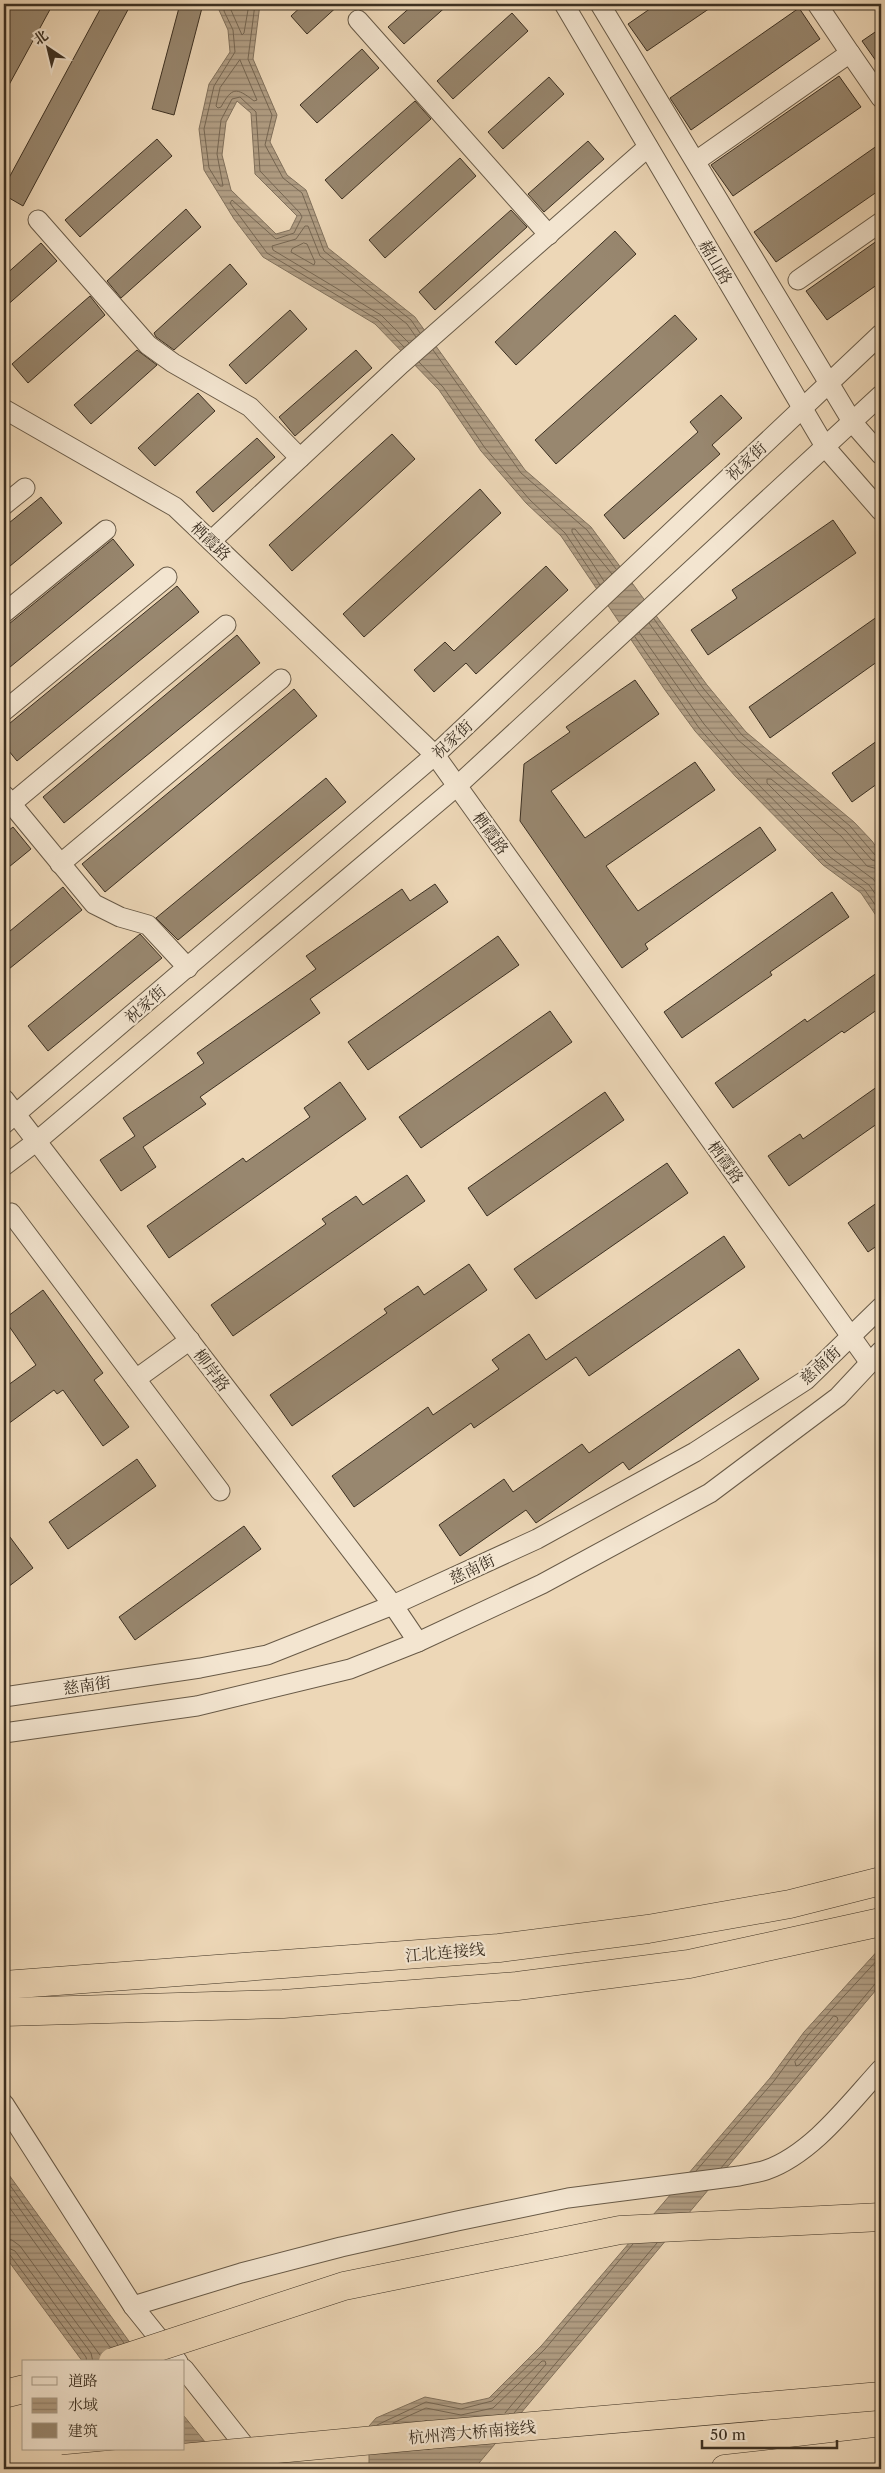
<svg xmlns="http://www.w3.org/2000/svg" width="885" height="2473" viewBox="0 0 885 2473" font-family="'Libre Caslon Text','Noto Serif SC',serif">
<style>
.water{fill:url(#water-rules);stroke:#82725d;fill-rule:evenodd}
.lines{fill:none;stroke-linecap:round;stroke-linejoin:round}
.shore{stroke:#766753;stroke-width:1}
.building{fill:#98876f;stroke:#3c3022}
.minor-casing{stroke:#685a47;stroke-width:21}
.highway-casing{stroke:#3c3022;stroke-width:29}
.minor{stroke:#f3e5d0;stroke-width:19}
.highway{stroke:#edd7b7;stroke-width:28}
.highway-bridge-casing{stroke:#3c3022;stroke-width:29;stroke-linecap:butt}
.highway-bridge{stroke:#edd7b7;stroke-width:28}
.labels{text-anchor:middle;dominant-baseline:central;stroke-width:4.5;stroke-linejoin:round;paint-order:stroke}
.street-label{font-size:16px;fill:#3c3022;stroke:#f3e5d0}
</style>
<defs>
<pattern id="water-rules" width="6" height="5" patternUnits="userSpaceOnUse" patternTransform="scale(1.25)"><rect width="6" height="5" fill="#b19e84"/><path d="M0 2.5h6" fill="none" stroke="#91816c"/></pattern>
</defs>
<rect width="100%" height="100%" fill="#edd7b7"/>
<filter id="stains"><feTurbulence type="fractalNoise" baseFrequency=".004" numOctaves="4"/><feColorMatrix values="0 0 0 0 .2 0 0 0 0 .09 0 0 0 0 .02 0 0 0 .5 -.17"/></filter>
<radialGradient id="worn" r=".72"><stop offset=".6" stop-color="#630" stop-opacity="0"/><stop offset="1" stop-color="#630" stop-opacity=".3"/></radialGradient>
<g class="water">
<path d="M 221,4 L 260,4 L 253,59 L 277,115 L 270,142 L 287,175 L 306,190 L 328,248 L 415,317 L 525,470 L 591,527 L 707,685 L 746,732 L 854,822 L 872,841 L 881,854 L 881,923 L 861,893 L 823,865 L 736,777 L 695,731 L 665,690 L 561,536 L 526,503 L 481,451 L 439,390 L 375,324 L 263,257 L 234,219 L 204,170 L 199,129 L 209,84 L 230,52 L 228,30 L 219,10 ZM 237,101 L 251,113 L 255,174 L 297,216 L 290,230 L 276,234 L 231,190 L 222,155 L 226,122 Z"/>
<path d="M 881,1947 L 881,1984 L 474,2469 L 369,2469 L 369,2426 L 376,2418 L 425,2397 L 462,2404 L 489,2398 L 542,2345 L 770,2078 L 804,2032 Z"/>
<path d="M 4,2168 L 144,2362 L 83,2362 L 4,2255 Z"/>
<path d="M 184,2416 L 227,2469 L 163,2469 L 184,2449 Z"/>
</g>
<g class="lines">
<g class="shore">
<path d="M 225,4 L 224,11 L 233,30 L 235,52 L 214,86 L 204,129 L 209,168 L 220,186 L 223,186 L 217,154 L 221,120 L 232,99 L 240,97 L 256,112 L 260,171 L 300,213 L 302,217 L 294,233 L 276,239 L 232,200 L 230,203 L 267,253 L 378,320 L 404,347"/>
<path d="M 231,4 L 231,10 L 242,35 L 244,33 L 249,4"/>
<path d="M 255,4 L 248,59 L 272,115 L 265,145 L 283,178 L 302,193 L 324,251 L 411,320 L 420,333"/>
<path d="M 240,60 L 257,100 L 254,101 C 236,87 232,87 221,107 L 218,108 L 216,106 L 220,88 Z"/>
<path d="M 304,243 L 307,244 L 315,262 L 314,265 L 291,252 L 292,249 Z"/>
<path d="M 409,343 L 381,315 L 273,250 L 272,246 L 296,239 L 305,226 L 308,226 L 320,256 L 407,324 L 416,337"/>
<path d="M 433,350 L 521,473 L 587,530 L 616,569"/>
<path d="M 419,362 L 443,387 L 485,448 L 530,500 L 565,533 L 600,585"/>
<path d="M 604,581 L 572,532 L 572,529 L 575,529 L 612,574"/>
<path d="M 654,619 L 703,688 L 742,735 L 850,826 L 875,855 L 881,856"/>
<path d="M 649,623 L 698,692 L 738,740 L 846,831 L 872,860 L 881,863"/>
<path d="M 639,632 L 704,724 L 744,770 L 830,857 L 869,885 L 881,902"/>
<path d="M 635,637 L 699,728 L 739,774 L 826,862 L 864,889 L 881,913"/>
<path d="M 881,870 L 867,866 L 841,836 L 771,779 L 767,779 L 767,783 L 835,851 L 873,879 L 881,889"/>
<path d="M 834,2016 L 837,2017 L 838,2020 L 799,2065 L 796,2066 L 795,2062 Z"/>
<path d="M 721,2168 L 875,1984 L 881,1982"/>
<path d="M 696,2171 L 774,2081 L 808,2035 L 881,1956"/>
<path d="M 4,2177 L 124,2343"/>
<path d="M 4,2187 L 118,2345"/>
<path d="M 4,2200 L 110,2347"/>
<path d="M 4,2239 L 12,2240 L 20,2246 L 100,2355"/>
<path d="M 4,2246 L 15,2251 L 91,2353 L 93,2362"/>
<path d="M 4,2253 L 10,2255 L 86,2357 L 87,2362"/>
<path d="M 514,2413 L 657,2243"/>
<path d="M 393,2423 L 426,2408 L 461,2415 L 493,2408 L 542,2361 L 545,2361 L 546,2364 L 505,2413"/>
<path d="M 377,2425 L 426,2402 L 461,2409 L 492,2401 L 545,2349 L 633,2244"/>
</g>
</g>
<g class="building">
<path d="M 4,4 L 53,4 L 4,94 Z"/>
<path d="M 103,4 L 131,4 L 23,206 L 4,195 L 4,187 Z"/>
<path d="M 180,4 L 203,4 L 174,115 L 152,109 Z"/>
<path d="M 304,4 L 340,4 L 307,34 L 291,16 Z"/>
<path d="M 414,4 L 449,4 L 404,44 L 388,27 Z"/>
<path d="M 657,4 L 716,4 L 647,51 L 628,24 Z"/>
<path d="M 799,8 L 820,39 L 691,130 L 670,98 Z"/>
<path d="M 512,13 L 528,31 L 453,99 L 437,81 Z"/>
<path d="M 881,28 L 881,68 L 862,41 Z"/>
<path d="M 362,49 L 379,68 L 317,123 L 300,105 Z"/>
<path d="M 839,76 L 861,107 L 733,196 L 711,165 Z"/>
<path d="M 549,77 L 564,94 L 503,149 L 488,132 Z"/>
<path d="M 415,101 L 431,119 L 342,199 L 325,180 Z"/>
<path d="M 157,139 L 172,156 L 80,237 L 65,220 Z"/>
<path d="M 588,141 L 604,159 L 544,212 L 528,194 Z"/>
<path d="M 881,143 L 881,189 L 776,262 L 754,232 Z"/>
<path d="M 460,158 L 476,176 L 385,258 L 369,240 Z"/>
<path d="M 186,209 L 201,227 L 121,298 L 107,281 Z"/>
<path d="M 511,210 L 527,227 L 435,310 L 419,292 Z"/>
<path d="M 615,231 L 636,254 L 516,365 L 495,342 Z"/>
<path d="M 881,238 L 881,282 L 827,320 L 806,291 Z"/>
<path d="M 41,243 L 57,261 L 4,308 L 4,276 Z"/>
<path d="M 230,264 L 247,284 L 174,350 L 156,337 L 154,333 Z"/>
<path d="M 90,296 L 105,315 L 28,383 L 12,364 Z"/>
<path d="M 290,310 L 307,329 L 246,384 L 229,365 Z"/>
<path d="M 675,315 L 697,339 L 556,464 L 535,440 Z"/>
<path d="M 137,350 L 157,365 L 91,424 L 74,405 Z"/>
<path d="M 356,350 L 372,368 L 295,436 L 279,417 Z"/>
<path d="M 198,393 L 215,411 L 155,466 L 138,448 Z"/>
<path d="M 721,395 L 742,418 L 712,445 L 720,454 L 624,539 L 604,515 L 698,432 L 690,422 Z"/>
<path d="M 392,434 L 415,459 L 292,571 L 269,545 Z"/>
<path d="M 257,438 L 275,457 L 213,512 L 196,492 Z"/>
<path d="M 480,489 L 501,513 L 364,637 L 343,614 Z"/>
<path d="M 41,497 L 62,523 L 4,571 L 4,527 Z"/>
<path d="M 833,520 L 856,553 L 708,655 L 691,630 L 737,598 L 732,590 Z"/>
<path d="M 113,539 L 134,565 L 4,672 L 4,628 Z"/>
<path d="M 546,566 L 568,590 L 476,674 L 466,663 L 434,692 L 414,670 L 445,642 L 454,651 Z"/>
<path d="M 177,586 L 199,612 L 17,761 L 4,745 L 4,728 Z"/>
<path d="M 881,614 L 881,659 L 770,738 L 749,707 Z"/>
<path d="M 237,635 L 260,663 L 64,823 L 43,797 Z"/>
<path d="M 635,680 L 659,714 L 551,791 L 585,838 L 695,762 L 715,790 L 606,866 L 638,911 L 760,827 L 776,850 L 645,944 L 648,949 L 622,968 L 520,821 L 524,764 L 570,732 L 566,727 Z"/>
<path d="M 294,689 L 317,716 L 105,892 L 82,864 Z"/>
<path d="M 881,738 L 881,781 L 852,802 L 832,773 Z"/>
<path d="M 326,778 L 346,802 L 178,940 L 156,918 Z"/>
<path d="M 13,827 L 31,849 L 4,871 L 4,834 Z"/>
<path d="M 435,884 L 448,902 L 310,999 L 320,1013 L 200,1097 L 206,1104 L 143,1147 L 156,1167 L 121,1191 L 100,1160 L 135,1136 L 123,1118 L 204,1063 L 197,1053 L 316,969 L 306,956 L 402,889 L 410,901 Z"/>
<path d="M 63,887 L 82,910 L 4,973 L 4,936 Z"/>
<path d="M 832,892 L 849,917 L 770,972 L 772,975 L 682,1038 L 664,1012 Z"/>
<path d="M 140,934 L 162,958 L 48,1051 L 28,1026 Z"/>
<path d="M 498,936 L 519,965 L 368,1070 L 348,1042 Z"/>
<path d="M 881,970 L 881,1007 L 844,1033 L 842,1031 L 733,1108 L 715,1083 L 805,1019 L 807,1022 Z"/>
<path d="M 550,1011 L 572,1042 L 421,1148 L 399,1117 Z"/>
<path d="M 340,1082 L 366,1119 L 169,1258 L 147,1226 L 243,1158 L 246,1162 L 310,1117 L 304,1108 Z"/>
<path d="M 881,1084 L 881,1121 L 789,1186 L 768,1156 L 800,1134 L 803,1139 Z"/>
<path d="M 605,1092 L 624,1120 L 487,1216 L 468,1188 Z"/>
<path d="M 667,1163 L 688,1193 L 536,1299 L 514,1269 Z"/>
<path d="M 407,1175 L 425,1201 L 233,1336 L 211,1305 L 326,1224 L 322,1219 L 356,1196 L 363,1205 Z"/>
<path d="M 881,1200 L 881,1243 L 868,1252 L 848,1223 Z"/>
<path d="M 724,1236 L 745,1267 L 589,1376 L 576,1357 L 474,1428 L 471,1423 L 354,1507 L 332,1476 L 428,1407 L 433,1415 L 499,1369 L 492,1360 L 529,1334 L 546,1360 Z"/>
<path d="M 469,1264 L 487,1290 L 292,1426 L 270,1395 L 387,1313 L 384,1309 L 418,1286 L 424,1295 Z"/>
<path d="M 43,1290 L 103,1373 L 94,1380 L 129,1427 L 103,1446 L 63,1390 L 57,1394 L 54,1390 L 4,1427 L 4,1388 L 36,1365 L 4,1319 Z"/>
<path d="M 739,1349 L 759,1379 L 629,1470 L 623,1462 L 536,1523 L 526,1510 L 460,1556 L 439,1525 L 504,1479 L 513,1492 L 582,1444 L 589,1453 Z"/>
<path d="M 137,1459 L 156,1486 L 68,1549 L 49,1522 Z"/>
<path d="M 244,1526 L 261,1549 L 135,1640 L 119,1617 Z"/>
<path d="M 4,1529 L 33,1568 L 4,1590 Z"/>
</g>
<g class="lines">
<defs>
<g id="minor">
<path d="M 564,4 L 826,448 L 881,511"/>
<path d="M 600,4 L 853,423 L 881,455"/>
<path d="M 817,4 L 850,53"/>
<path d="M 358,20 L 549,235"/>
<path d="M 696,161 L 850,53 L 881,98"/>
<path d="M 38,220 L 148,345 L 173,363 L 250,407 L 300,458"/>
<path d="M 798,280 L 881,222"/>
<path d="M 4,409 L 175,507 L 435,755 L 870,1363"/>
<path d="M 4,505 L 25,488"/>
<path d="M 211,541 L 401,364 L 648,147"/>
<path d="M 4,613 L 106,530"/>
<path d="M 4,711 L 167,577"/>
<path d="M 4,795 L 94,904 L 120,917 L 148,925 L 188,968"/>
<path d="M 11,804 L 226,625"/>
<path d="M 60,864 L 281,679"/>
<path d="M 4,1099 L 393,1605 L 418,1642"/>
<path d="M 4,1124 L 435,755 L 881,334"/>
<path d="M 4,1166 L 37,1141 L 457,786 L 881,395"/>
<path d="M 11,1213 L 220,1491"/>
<path d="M 136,1379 L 190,1340"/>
<path d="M 4,1697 L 200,1668 L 267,1655 L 393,1605 L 537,1539 L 695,1452 L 806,1380 L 881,1307"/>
<path d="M 4,1733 L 197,1706 L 350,1669 L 418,1642 L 542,1584 L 710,1493 L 838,1397 L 881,1351"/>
<path d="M 4,2104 L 133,2306 L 178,2362"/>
<path d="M 133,2306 L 241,2273 L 341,2247 L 457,2221 L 568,2198 L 739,2176 C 748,2174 757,2173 766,2170 C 812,2154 849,2104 881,2069"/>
<path d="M 184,2369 L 263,2469"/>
</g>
<g id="highway">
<path d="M 4,1985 L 499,1948 L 648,1929 L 790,1904 L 881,1881"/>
<path d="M 4,2012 L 283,2004 L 517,1986 L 689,1964 L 881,1922"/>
<path d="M 4,2394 L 24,2389"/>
<path d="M 428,2435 L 881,2396"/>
<path d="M 725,2469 L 881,2451"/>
</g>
</defs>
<use href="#minor" class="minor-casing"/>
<use href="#highway" class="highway-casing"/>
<use href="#minor" class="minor"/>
<use href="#highway" class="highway"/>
<defs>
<g id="highway-bridge">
<path d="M 113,2362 L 344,2286 L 620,2230 L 881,2217"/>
<path d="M 63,2469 L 428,2435"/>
</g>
</defs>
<use href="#highway-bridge" class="highway-bridge-casing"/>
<use href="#highway-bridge" class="highway-bridge"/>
</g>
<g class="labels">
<g class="street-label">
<text transform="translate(716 262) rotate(59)">赭山路</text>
<text transform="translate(746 461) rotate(-43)">祝家街</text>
<text transform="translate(211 541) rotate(44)">栖霞路</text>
<text transform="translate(452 739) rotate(-43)">祝家街</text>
<text transform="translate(491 833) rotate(54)">栖霞路</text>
<text transform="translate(145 1004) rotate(-41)">祝家街</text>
<text transform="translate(726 1162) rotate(54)">栖霞路</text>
<text transform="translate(820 1365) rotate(-42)">慈南街</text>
<text transform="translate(212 1370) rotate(53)">柳岸路</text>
<text transform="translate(472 1569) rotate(-25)">慈南街</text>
<text transform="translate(87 1685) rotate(-8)">慈南街</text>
<text transform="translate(445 1952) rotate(-5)">江北连接线</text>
<text transform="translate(472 2432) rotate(-5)">杭州湾大桥南接线</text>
</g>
</g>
<rect width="885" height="2473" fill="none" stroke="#edd7b7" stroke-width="20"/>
<rect x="5" y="5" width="875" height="2463" fill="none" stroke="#3c3022" stroke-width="2.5"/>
<rect x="10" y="10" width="865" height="2453" fill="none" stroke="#3c3022"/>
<rect x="22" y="2360" width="162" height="90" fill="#f3e5d0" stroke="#aa9d8a"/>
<rect x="32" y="2377" width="25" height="8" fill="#f3e5d0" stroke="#aa9d8a"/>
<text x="68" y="2386" font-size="15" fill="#3c3022">道路</text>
<rect x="32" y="2398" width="25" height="15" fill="url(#water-rules)" stroke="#aa9d8a"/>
<text x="68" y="2410" font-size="15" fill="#3c3022">水域</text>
<rect x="32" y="2423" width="25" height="15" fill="#98876f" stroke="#aa9d8a"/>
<text x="68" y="2436" font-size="15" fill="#3c3022">建筑</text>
<g transform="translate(48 48) rotate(325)" stroke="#f3e5d0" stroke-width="4" paint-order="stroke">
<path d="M0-4L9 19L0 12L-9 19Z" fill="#3c3022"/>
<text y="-8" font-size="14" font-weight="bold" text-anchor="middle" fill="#3c3022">北</text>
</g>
<path d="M702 2440v8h135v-8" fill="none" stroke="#3c3022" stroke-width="2.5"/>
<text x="710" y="2440" font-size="15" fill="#3c3022" stroke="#f3e5d0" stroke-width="4" paint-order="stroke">50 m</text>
<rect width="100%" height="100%" filter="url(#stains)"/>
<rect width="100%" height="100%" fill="url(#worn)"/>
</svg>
